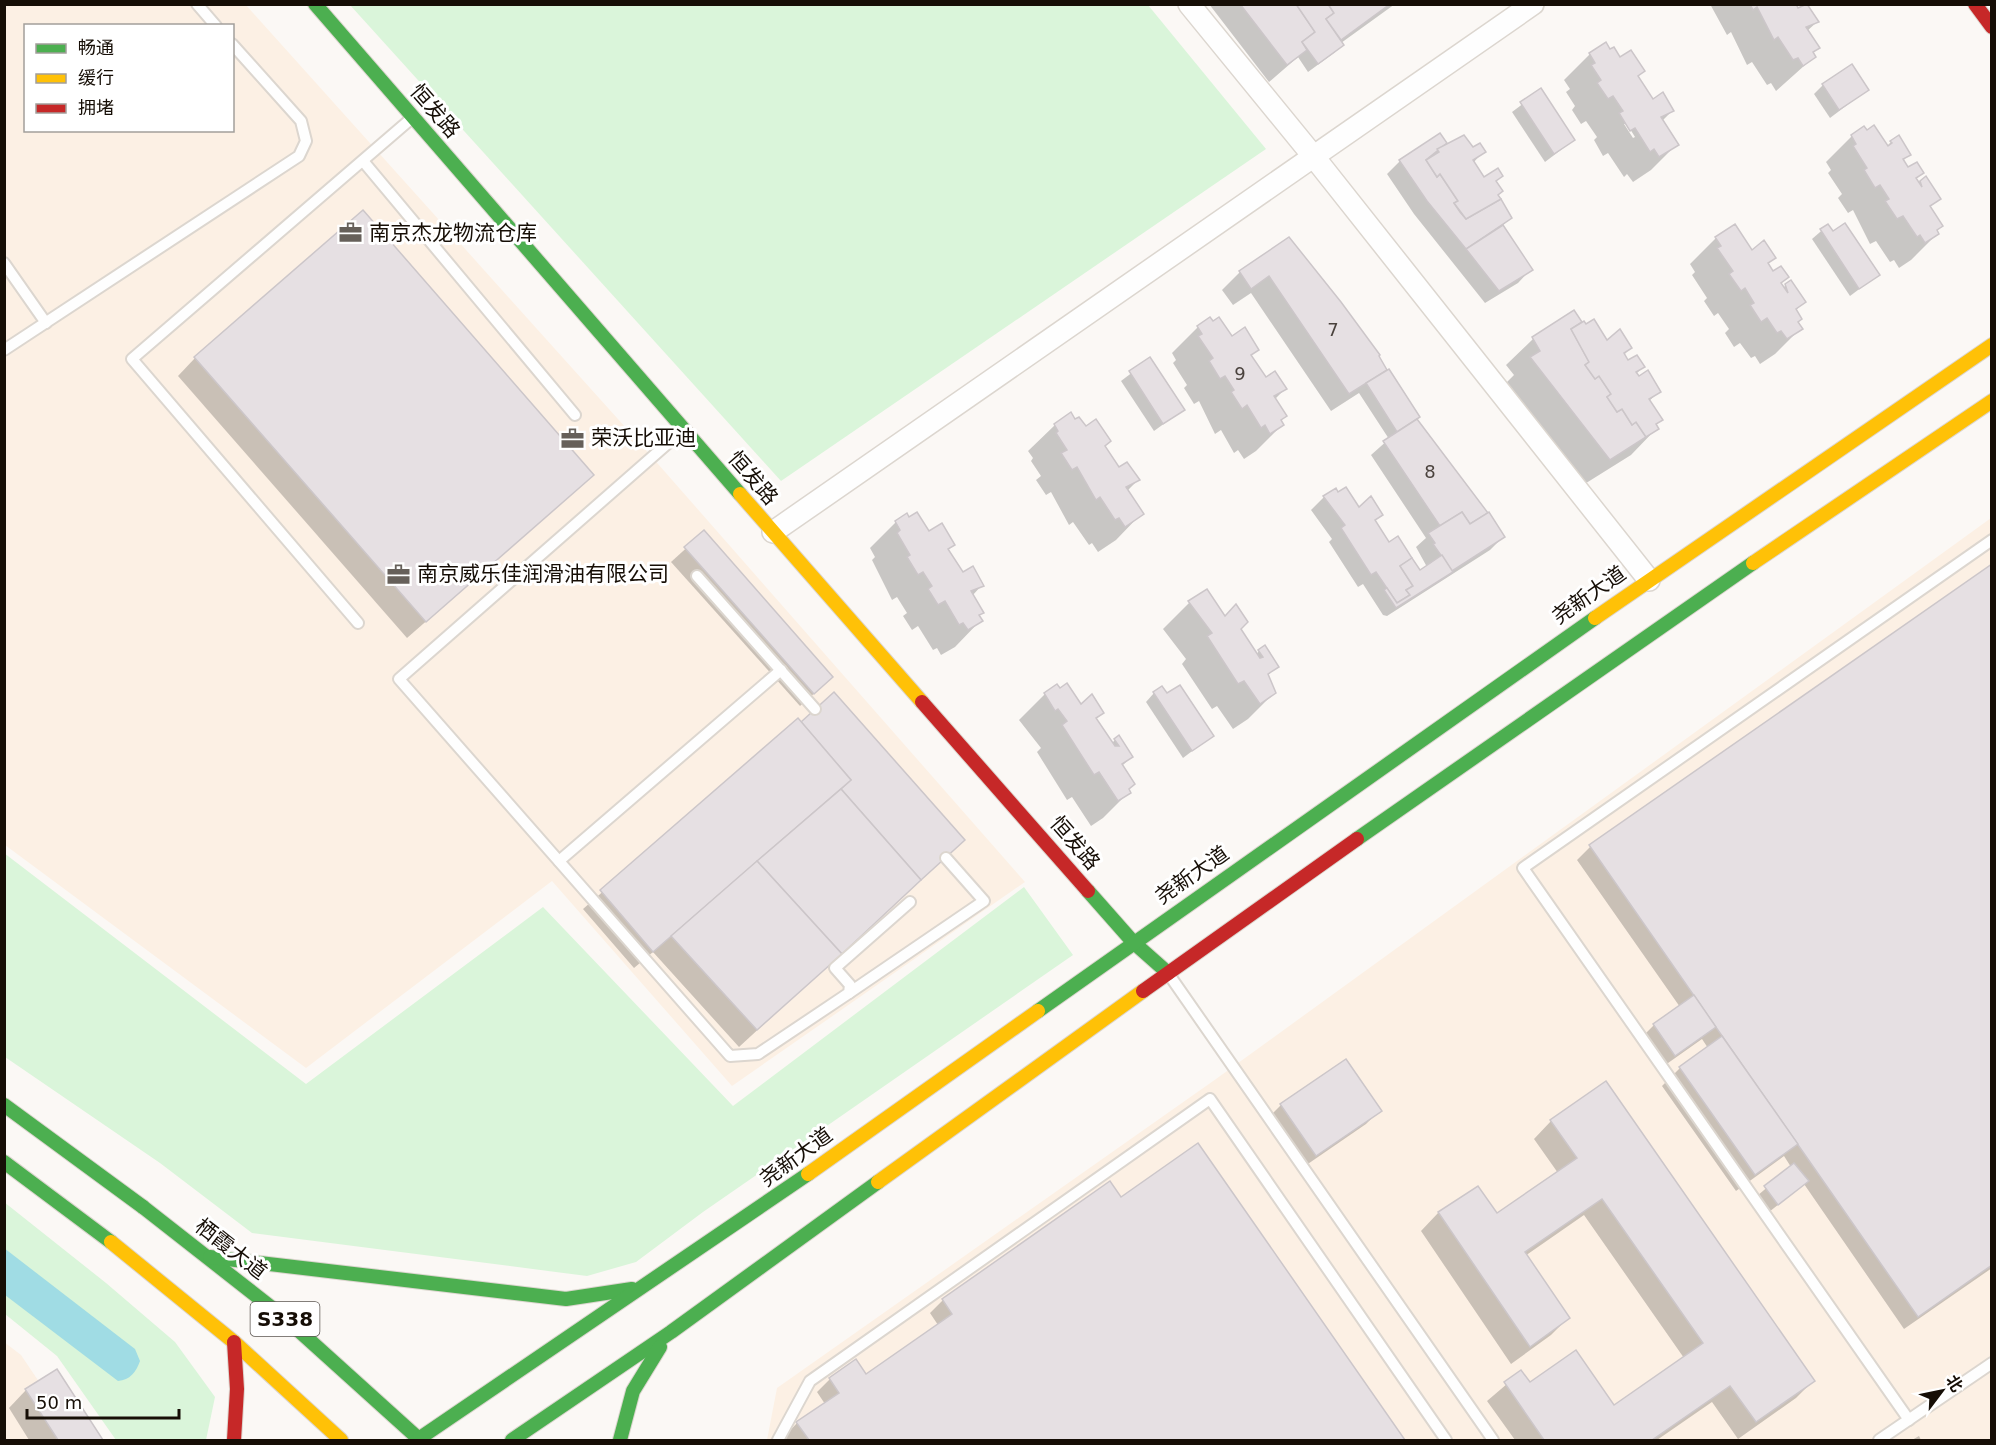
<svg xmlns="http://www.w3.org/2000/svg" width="1996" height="1445" viewBox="0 0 1996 1445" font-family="'DejaVu Sans','Noto Sans SC',sans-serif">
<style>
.built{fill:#fcf0e4;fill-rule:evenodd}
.green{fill:#daf5da}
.water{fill:#a0dce4}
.shadow{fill:#0003;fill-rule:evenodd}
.building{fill:#e6e0e3;stroke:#ccc6c9;stroke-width:1.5}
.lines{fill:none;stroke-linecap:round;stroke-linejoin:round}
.lane-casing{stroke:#dcd6cf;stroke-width:14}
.street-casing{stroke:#dcd6cf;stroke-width:24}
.fast-casing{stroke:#dcd6cf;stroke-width:16}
.slow-casing{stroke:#dcd6cf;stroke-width:16}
.jam-casing{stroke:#dcd6cf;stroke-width:16}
.lane{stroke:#fefefe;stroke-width:10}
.street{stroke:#fefefe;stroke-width:21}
.fast{stroke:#4caf50;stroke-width:14}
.slow{stroke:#ffc107;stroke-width:14}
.jam{stroke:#c62828;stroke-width:14}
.labels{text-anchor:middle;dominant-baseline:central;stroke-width:6;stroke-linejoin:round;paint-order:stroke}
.number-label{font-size:18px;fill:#4a423d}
.shield{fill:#fff;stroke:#5c5651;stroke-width:1.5}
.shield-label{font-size:20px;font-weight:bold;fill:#160e06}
.street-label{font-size:21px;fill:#160e06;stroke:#fff}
.poi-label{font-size:21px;fill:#160e06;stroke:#fff;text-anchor:start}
</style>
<rect width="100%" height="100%" fill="#fbf8f5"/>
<g class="built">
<path d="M 245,4 L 644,448 L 1025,882 L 732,1086 L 552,881 L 306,1068 L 5,845 L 5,5 ZM 26,26 L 232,26 L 232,130 L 26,130 Z"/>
<path d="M 1991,518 L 1991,1440 L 767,1440 L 777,1388 L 1216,1079 Z"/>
<path d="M 4,1342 L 21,1355 L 78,1440 L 5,1440 Z"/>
</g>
<g class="green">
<path d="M 350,5 L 1148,5 L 1266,149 L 781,481 Z"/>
<path d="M 4,853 L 306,1084 L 543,907 L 733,1106 L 1024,887 L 1073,955 L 703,1212 L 636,1262 L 587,1276 L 252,1233 L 160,1163 L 5,1057 Z"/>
<path d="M 4,1202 L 106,1283 L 175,1342 L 215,1397 L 206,1440 L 116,1440 L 57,1356 L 5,1314 Z"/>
</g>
<path class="water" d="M 4,1248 L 135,1349 L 140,1361 C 136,1372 130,1380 118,1381 L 5,1295 Z"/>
<g class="shadow">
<path d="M 1209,4 L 1395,4 L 1341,43 L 1342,45 L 1334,53 L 1308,72 L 1298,57 L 1269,82 Z"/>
<path d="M 1710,4 L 1794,4 L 1797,10 L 1817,22 L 1807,31 L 1818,48 L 1812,54 L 1814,57 L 1776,91 L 1771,83 L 1767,85 L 1752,62 L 1747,65 L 1731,32 L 1727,35 Z"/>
<path d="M 1610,51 L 1643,71 L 1637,77 L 1653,101 L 1672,111 L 1662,121 L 1677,144 L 1651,170 L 1633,182 L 1627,174 L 1624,177 L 1608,153 L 1603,156 L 1594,140 L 1597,137 L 1586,121 L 1581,124 L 1572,110 L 1575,106 L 1566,92 L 1570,89 L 1564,80 L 1590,54 ZM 1624,124 L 1627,124 L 1635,137 L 1633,138 Z"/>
<path d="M 1823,85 L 1867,90 L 1830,118 L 1814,94 Z"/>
<path d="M 1541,90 L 1574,140 L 1545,162 L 1512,112 Z"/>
<path d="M 1440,135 L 1438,150 L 1484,151 L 1473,163 L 1483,179 L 1501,176 L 1495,182 L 1497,195 L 1511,218 L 1502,226 L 1531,269 L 1518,283 L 1485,303 L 1414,214 L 1387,174 L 1400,161 Z"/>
<path d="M 1852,136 L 1886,147 L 1891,142 L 1909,154 L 1903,161 L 1908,169 L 1922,173 L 1916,179 L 1939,199 L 1929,208 L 1941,226 L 1936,232 L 1937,234 L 1911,260 L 1899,268 L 1894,260 L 1890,262 L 1876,241 L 1870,244 L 1853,210 L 1848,213 L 1838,198 L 1842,194 L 1828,173 L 1831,170 L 1826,162 Z"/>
<path d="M 1827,226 L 1878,275 L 1850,296 L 1812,239 Z"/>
<path d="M 1716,238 L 1774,258 L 1767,265 L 1773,273 L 1787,277 L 1780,284 L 1783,288 L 1786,285 L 1804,302 L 1795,311 L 1801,328 L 1775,354 L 1760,364 L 1755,356 L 1751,358 L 1740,343 L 1734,347 L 1725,333 L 1729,329 L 1718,313 L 1714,316 L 1704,301 L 1707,298 L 1692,275 L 1695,272 L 1690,264 Z"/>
<path d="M 1289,239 L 1385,370 L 1381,374 L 1503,537 L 1490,550 L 1387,616 L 1383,615 L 1363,584 L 1358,587 L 1329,542 L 1332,539 L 1311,510 L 1324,497 L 1381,514 L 1374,521 L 1389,544 L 1419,572 L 1427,567 L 1416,547 L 1426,538 L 1371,455 L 1389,439 L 1359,393 L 1331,411 L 1251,293 L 1233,305 L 1222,290 L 1240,272 Z"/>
<path d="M 1573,312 L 1586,326 L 1607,342 L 1630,348 L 1624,355 L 1628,362 L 1643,367 L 1636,374 L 1659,392 L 1649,401 L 1661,419 L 1655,425 L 1657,428 L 1631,455 L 1583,485 L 1505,384 L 1514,375 L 1506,365 L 1533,339 Z"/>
<path d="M 1198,327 L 1257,349 L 1250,356 L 1265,379 L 1285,389 L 1275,399 L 1285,416 L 1280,421 L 1282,425 L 1256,451 L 1244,459 L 1238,450 L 1234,453 L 1221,430 L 1215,434 L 1199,401 L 1194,404 L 1184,388 L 1187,385 L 1173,363 L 1176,360 L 1172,353 Z"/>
<path d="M 195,358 L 574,492 L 407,638 L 178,376 Z"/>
<path d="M 1150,359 L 1183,410 L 1154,431 L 1121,381 Z"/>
<path d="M 1075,421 L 1104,447 L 1119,469 L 1138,480 L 1127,491 L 1142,513 L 1116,540 L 1098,552 L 1092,543 L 1089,545 L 1073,522 L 1069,525 L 1051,492 L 1046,495 L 1036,480 L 1041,476 L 1031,461 L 1033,458 L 1028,451 L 1055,425 Z"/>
<path d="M 907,515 L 928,533 L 953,545 L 948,550 L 963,574 L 982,585 L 972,596 L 982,612 L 978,616 L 981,620 L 955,647 L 941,655 L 937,648 L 933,650 L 918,626 L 912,630 L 903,616 L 907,613 L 897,597 L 892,600 L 872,560 L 875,557 L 870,548 L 896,522 Z"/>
<path d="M 704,532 L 818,690 L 800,706 L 671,562 Z"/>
<path d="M 1992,566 L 1992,1268 L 1904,1329 L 1804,1184 L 1769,1212 L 1757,1196 L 1791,1167 L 1784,1156 L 1736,1191 L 1662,1086 L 1680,1068 L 1708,1048 L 1702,1039 L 1661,1068 L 1641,1038 L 1654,1025 L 1680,1007 L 1577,860 L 1590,847 Z"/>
<path d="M 1207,591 L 1225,618 L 1256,655 L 1259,651 L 1277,666 L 1267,676 L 1274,693 L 1248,719 L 1233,729 L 1217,706 L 1212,709 L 1182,664 L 1186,659 L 1163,629 L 1189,603 Z"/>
<path d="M 1154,693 L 1212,736 L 1183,758 L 1146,702 Z"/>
<path d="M 1045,694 L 1103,713 L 1095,720 L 1111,744 L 1115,740 L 1131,757 L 1122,766 L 1129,792 L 1103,818 L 1091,826 L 1072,797 L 1067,800 L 1037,752 L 1041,748 L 1019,720 Z"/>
<path d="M 798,721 L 946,857 L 739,1047 L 653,952 L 634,968 L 583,909 Z"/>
<path d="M 1281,1105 L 1380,1110 L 1366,1124 L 1302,1168 L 1268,1118 Z"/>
<path d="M 1551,1121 L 1813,1381 L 1796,1398 L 1738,1439 L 1712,1402 L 1657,1440 L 1515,1440 L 1487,1401 L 1521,1372 L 1529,1384 L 1614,1407 L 1684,1358 L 1584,1215 L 1525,1256 L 1568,1318 L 1551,1335 L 1511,1364 L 1421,1231 L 1438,1213 L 1477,1188 L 1497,1215 L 1558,1173 L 1534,1139 Z"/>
<path d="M 1198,1146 L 1403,1440 L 787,1440 L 784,1437 L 797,1423 L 825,1404 L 817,1392 L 830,1379 L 866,1376 L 938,1325 L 930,1313 L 943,1300 L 1121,1199 Z"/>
<path d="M 56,1371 L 101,1440 L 29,1440 L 9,1408 L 26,1390 Z"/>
<path d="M 1919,1436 L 1921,1440 L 1912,1440 Z"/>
</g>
<g class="building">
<path d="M 1240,4 L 1296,4 L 1315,32 L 1302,42 L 1307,50 L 1287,65 Z"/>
<path d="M 1296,4 L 1328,4 L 1334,13 L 1326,19 L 1344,45 L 1318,64 L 1302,42 L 1315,32 Z"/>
<path d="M 1328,4 L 1390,4 L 1341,40 L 1326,19 L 1334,13 Z"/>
<path d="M 1750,4 L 1796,4 L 1798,8 L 1807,4 L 1819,22 L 1806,27 L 1820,48 L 1813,52 L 1816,57 L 1803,66 L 1798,58 L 1793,60 L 1778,37 L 1774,40 L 1757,7 L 1753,10 Z"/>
<path d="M 1606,42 L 1610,49 L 1614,47 L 1620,57 L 1631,50 L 1645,71 L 1638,76 L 1653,99 L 1663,92 L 1674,111 L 1661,117 L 1679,145 L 1659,157 L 1654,149 L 1650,152 L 1635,128 L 1630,131 L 1619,113 L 1623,111 L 1613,96 L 1608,99 L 1597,83 L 1601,80 L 1591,65 L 1595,63 L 1589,53 Z"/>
<path d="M 1852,64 L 1869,90 L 1839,110 L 1822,84 Z"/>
<path d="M 1541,88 L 1575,140 L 1554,154 L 1520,102 Z"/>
<path d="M 1874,125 L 1888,146 L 1892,143 L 1890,141 L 1899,135 L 1911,155 L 1903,159 L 1908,167 L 1917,162 L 1924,173 L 1916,178 L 1922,187 L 1920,181 L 1926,176 L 1941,199 L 1930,206 L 1943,226 L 1937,230 L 1939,234 L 1925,243 L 1920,235 L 1917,237 L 1903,216 L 1897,219 L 1885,201 L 1889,199 L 1880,185 L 1875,188 L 1864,170 L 1867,168 L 1853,146 L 1856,144 L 1851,135 L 1864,126 L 1867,130 Z"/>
<path d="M 1440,133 L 1447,143 L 1426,160 L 1437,177 L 1440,174 L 1458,201 L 1454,203 L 1460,212 L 1466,219 L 1501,199 L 1512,218 L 1466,249 L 1427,201 L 1399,160 Z"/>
<path d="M 1464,135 L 1473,147 L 1480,143 L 1486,152 L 1473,160 L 1484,177 L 1498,168 L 1503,176 L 1496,181 L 1503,191 L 1498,195 L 1501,199 L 1466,219 L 1454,203 L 1458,201 L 1440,174 L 1437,177 L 1426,160 L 1439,152 L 1437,149 Z"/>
<path d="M 363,210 L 594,475 L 426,622 L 194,357 Z"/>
<path d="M 1845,223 L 1880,275 L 1859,289 L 1820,229 L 1828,224 L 1833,231 Z"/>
<path d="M 1735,224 L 1752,250 L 1764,240 L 1776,258 L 1768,263 L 1773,271 L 1781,266 L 1789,277 L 1781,283 L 1788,293 L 1785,284 L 1791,280 L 1806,302 L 1796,309 L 1802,319 L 1798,322 L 1803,329 L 1787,339 L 1781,331 L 1777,333 L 1767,318 L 1761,322 L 1750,305 L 1754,303 L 1745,288 L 1741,291 L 1729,274 L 1733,271 L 1717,248 L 1721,246 L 1715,237 Z"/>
<path d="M 1503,225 L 1533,270 L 1499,291 L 1466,249 Z"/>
<path d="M 1289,237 L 1341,302 L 1380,355 L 1379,356 L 1387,370 L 1349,394 L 1269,276 L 1251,289 L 1239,271 Z"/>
<path d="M 1574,310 L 1582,322 L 1571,329 L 1589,362 L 1585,365 L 1595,379 L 1599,376 L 1611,394 L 1607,397 L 1617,412 L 1622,409 L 1632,425 L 1636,422 L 1646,437 L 1610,460 L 1530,357 L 1540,351 L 1532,337 Z"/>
<path d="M 1210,317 L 1213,321 L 1219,317 L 1232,336 L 1245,327 L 1259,350 L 1251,355 L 1266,377 L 1275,371 L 1287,389 L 1274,396 L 1287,416 L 1281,420 L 1284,425 L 1270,434 L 1265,425 L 1261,428 L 1247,405 L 1242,409 L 1231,392 L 1234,390 L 1225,376 L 1220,379 L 1209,361 L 1213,358 L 1198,336 L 1202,334 L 1197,326 Z"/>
<path d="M 1594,319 L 1607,340 L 1620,329 L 1632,348 L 1624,353 L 1628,360 L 1637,355 L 1645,367 L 1636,372 L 1639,376 L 1648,370 L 1661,392 L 1649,399 L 1663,420 L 1656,424 L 1659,429 L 1646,437 L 1636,422 L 1632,425 L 1622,409 L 1617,412 L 1607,397 L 1611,394 L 1599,376 L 1595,379 L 1585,365 L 1589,362 L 1571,329 L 1584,321 L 1586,324 Z"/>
<path d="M 1150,357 L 1185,410 L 1163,424 L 1129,371 Z"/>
<path d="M 1389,369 L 1420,417 L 1397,432 L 1366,383 Z"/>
<path d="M 1071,412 L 1075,419 L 1079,417 L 1086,426 L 1096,419 L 1111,441 L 1105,446 L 1119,467 L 1127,462 L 1140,480 L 1126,487 L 1144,514 L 1125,527 L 1119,518 L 1115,520 L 1100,497 L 1096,500 L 1077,467 L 1072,470 L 1061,453 L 1067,450 L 1056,433 L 1058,431 L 1054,424 Z"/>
<path d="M 1417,419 L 1488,513 L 1470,524 L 1462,512 L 1440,526 L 1383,441 Z"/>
<path d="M 1346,487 L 1359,507 L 1371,496 L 1383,515 L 1375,520 L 1389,542 L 1398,536 L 1412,558 L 1400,566 L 1413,586 L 1406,590 L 1410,595 L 1397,603 L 1376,572 L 1371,575 L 1341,528 L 1345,525 L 1323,496 L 1336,488 L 1338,492 Z"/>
<path d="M 917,512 L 929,531 L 942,523 L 955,545 L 948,549 L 963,572 L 973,566 L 984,586 L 971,591 L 984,613 L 979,615 L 983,621 L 968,630 L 963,623 L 959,625 L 945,601 L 938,605 L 928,589 L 932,586 L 923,572 L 918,575 L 907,557 L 910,555 L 897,533 L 900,530 L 895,521 L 907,513 L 909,517 Z"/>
<path d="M 1462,512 L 1470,524 L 1489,512 L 1505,537 L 1452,571 L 1433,544 L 1435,543 L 1428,533 Z"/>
<path d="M 704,530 L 833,677 L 814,694 L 684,547 Z"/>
<path d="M 1442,555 L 1453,572 L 1396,608 L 1384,590 L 1387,588 L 1397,603 L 1410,595 L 1406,590 L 1413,586 L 1400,566 L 1412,558 L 1420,570 Z"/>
<path d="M 1992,564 L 1992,1265 L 1918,1317 L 1589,845 Z"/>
<path d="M 1207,589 L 1225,616 L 1236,604 L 1248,622 L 1241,629 L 1260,658 L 1263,657 L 1258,650 L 1265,645 L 1279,667 L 1268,674 L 1276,693 L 1260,704 L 1244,681 L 1238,684 L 1207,636 L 1212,633 L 1188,601 Z"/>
<path d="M 1067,683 L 1081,704 L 1092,694 L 1104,713 L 1096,718 L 1115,746 L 1119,746 L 1114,739 L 1119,735 L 1133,757 L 1122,764 L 1135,784 L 1129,789 L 1131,793 L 1118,801 L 1099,772 L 1094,775 L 1062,725 L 1067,721 L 1058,709 L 1055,711 L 1044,693 L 1057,684 L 1060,688 Z"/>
<path d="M 1180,685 L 1214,736 L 1192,751 L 1153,692 L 1162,686 L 1167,693 Z"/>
<path d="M 834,692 L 965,840 L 921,880 L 841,789 L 851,780 L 801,722 Z"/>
<path d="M 798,718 L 851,780 L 653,952 L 600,890 Z"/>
<path d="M 841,789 L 921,880 L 842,954 L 757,861 Z"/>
<path d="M 757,861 L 842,954 L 757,1030 L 671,936 Z"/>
<path d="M 1694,995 L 1716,1027 L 1675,1056 L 1653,1024 Z"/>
<path d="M 1722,1036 L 1798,1144 L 1755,1175 L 1679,1067 Z"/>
<path d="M 1346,1059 L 1382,1111 L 1316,1156 L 1280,1104 Z"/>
<path d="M 1606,1081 L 1815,1381 L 1756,1422 L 1730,1386 L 1652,1440 L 1544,1440 L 1504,1382 L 1521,1370 L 1530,1382 L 1576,1350 L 1614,1405 L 1703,1343 L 1602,1199 L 1525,1252 L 1570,1318 L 1530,1347 L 1438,1212 L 1478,1186 L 1497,1213 L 1577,1158 L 1550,1120 Z"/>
<path d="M 1198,1143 L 1405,1440 L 809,1440 L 796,1422 L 839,1393 L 829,1378 L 856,1359 L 866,1374 L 952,1314 L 942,1299 L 1110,1181 L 1121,1197 Z"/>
<path d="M 1794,1163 L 1809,1181 L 1778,1205 L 1764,1186 Z"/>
<path d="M 57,1369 L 103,1440 L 58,1440 L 25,1389 Z"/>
</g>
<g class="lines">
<defs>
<g id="lane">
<path d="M 197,4 L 216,26"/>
<path d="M 363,161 L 575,415"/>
<path d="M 4,263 L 46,323"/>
<path d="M 4,350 L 299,156 L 306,141 L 301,121 L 232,44"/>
<path d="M 683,430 L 399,679 L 730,1056 L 758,1054 L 849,993 L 850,985 L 835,968 L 910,902"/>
<path d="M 697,576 L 815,709"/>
<path d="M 358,623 L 132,359 L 412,118"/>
<path d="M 559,861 L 781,670"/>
<path d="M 1170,976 L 1493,1440"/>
<path d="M 849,993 L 984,901 L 946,858"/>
<path d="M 1909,1420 L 1523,868 L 1992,540"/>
<path d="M 778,1440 L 810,1381 L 1210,1099 L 1446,1440"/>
<path d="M 1879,1440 L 1992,1363"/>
</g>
<g id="street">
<path d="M 1189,4 L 1314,157 L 1649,580"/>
<path d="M 773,532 L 1533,4"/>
</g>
<g id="fast">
<path d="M 315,4 L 740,494"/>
<path d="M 1357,839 L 1753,563"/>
<path d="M 1088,891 L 1133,942 L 1168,973"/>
<path d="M 1038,1011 L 1595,618"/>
<path d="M 4,1105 L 143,1207"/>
<path d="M 4,1162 L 111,1242"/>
<path d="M 143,1207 L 286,1319 L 420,1440"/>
<path d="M 210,1257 L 566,1299 L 632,1289"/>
<path d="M 417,1440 L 808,1174"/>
<path d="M 512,1440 L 671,1332 L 878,1182"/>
<path d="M 620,1440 L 633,1391 L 660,1347"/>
</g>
<g id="slow">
<path d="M 740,494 L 922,702"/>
<path d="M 1753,563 L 1992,401"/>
<path d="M 1595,618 L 1992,345"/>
<path d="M 808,1174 L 1038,1011"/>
<path d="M 878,1182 L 1143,991"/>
<path d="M 111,1242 L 234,1342 L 341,1440"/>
</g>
<g id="jam">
<path d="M 1975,4 L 1992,27"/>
<path d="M 922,702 L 1088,891"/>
<path d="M 1143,991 L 1357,839"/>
<path d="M 234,1342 L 237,1389 L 234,1440"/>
</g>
</defs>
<use href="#lane" class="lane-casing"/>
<use href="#street" class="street-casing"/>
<use href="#fast" class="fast-casing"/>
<use href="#slow" class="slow-casing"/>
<use href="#jam" class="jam-casing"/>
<use href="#lane" class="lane"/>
<use href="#street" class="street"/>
<use href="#fast" class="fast"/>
<use href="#slow" class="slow"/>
<use href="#jam" class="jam"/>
</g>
<defs>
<symbol id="office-bare" viewBox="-9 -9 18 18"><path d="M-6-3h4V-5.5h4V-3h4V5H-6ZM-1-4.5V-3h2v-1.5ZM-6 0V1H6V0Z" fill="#66605a" stroke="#fff" stroke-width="2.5" paint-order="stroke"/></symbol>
</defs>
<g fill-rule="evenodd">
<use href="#office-bare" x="334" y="216" width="33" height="33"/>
<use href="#office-bare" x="556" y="422" width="33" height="33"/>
<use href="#office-bare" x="382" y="558" width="33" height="33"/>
</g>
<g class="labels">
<g class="number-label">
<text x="1333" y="329">7</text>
<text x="1240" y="373">9</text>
<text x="1430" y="471">8</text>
</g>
<rect class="shield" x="250.5" y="1302" width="69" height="34" rx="4.5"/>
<g class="shield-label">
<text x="285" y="1319">S338</text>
</g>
<g class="street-label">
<text transform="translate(435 111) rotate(49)">恒发路</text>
<text transform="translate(753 478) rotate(49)">恒发路</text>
<text transform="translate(1589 595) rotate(-35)">尧新大道</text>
<text transform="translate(1075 843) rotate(49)">恒发路</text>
<text transform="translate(1192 875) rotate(-35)">尧新大道</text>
<text transform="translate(796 1157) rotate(-36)">尧新大道</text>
<text transform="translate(231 1249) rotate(38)">栖霞大道</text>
</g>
<g class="poi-label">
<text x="369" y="233">南京杰龙物流仓库</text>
<text x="591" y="438">荣沃比亚迪</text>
<text x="417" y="574">南京威乐佳润滑油有限公司</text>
</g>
</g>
<rect width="1996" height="1445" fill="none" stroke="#160e06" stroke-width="12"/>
<rect x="24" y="24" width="210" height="108" fill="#ffffff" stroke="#a29f9b" stroke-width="1.5"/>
<rect x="36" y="44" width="30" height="9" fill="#4caf50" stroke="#a29f9b" stroke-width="1.5"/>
<text x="78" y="54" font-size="18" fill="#160e06">畅通</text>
<rect x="36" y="74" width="30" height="9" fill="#ffc107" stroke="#a29f9b" stroke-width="1.5"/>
<text x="78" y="84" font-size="18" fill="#160e06">缓行</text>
<rect x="36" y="104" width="30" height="9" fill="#c62828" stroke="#a29f9b" stroke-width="1.5"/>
<text x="78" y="114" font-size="18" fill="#160e06">拥堵</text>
<g transform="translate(1942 1391) rotate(58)" stroke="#ffffff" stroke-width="4.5" paint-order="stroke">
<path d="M0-4.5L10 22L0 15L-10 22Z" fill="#160e06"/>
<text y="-9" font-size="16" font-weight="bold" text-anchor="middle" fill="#160e06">北</text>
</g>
<path d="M27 1409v9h152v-9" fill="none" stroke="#160e06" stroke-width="3"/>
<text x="36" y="1409" font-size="18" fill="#160e06" stroke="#ffffff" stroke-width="4.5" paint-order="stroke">50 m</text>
</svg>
